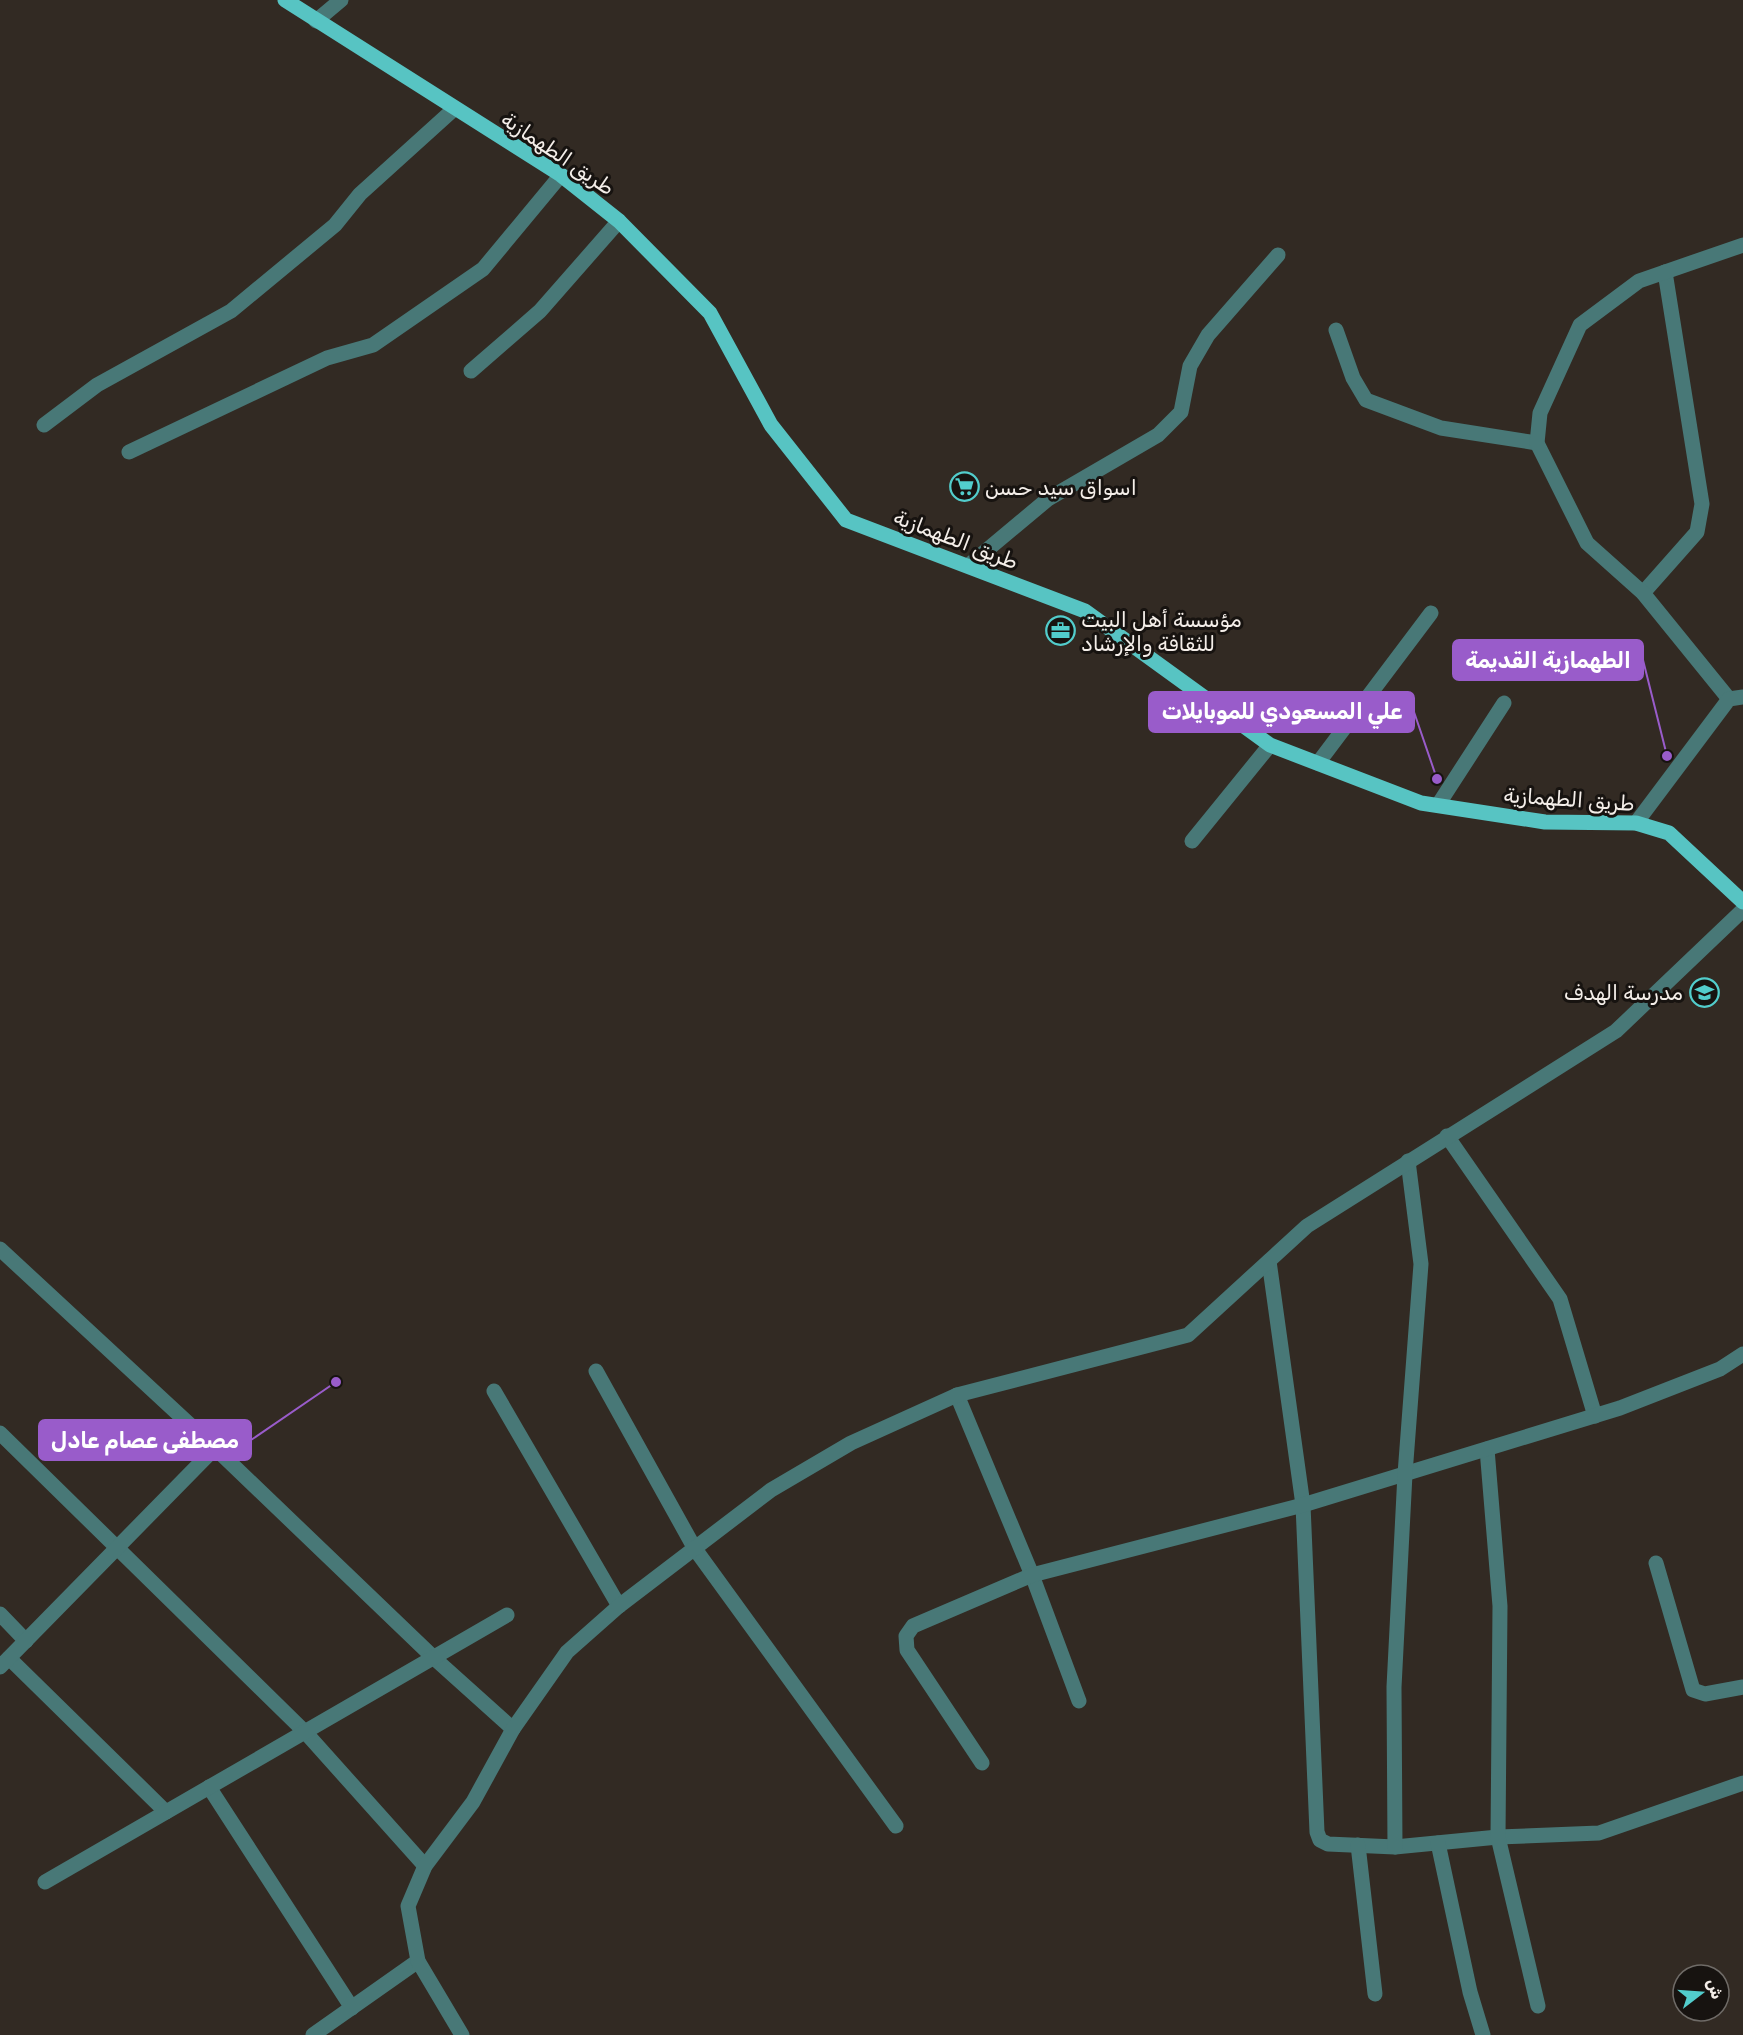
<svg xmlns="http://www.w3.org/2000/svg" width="1743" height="2035" viewBox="0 0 1743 2035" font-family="Rubik,'Noto Naskh Arabic',sans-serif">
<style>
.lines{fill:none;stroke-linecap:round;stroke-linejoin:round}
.minor{stroke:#487877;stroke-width:15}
.major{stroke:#57c4c3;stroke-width:15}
.labels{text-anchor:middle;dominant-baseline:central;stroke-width:6;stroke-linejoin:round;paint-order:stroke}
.street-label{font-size:21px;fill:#f4eee9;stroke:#171310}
.poi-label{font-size:21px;fill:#f4eee9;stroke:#171310;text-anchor:start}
.leader{fill:none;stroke:#995cca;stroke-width:2}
.callout-dot{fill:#995cca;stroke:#171310;stroke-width:2}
.callout{fill:#995cca;stroke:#995cca;stroke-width:2}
.callout-label{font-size:22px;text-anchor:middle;font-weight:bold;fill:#fff}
</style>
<rect width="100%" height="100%" fill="#322a23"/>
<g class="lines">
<g class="minor">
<path d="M 316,21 L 341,0"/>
<path d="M 1336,330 L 1353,378 L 1366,400 L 1441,428 L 1537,443"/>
<path d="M 471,371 L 540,311 L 619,221"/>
<path d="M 44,425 L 97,385 L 231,311 L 335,225 L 360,194 L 454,109"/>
<path d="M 129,452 L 327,358 L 373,345 L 483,269 L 561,175"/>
<path d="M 969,565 L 1048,499 L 1158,435 L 1181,412 L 1190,366 L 1208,335 L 1278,255"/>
<path d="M 1643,593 L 1697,532 L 1702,504 L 1665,272"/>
<path d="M 1729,699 L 1643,593 L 1587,543 L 1537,443 L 1540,413 L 1580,325 L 1639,281 L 1743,245"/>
<path d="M 1318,763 L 1431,613"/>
<path d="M 1438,805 L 1504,703"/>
<path d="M 1636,823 L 1729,699 L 1743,697"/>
<path d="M 1192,841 L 1270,745"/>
<path d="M 1447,1136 L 1560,1299 L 1595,1416"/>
<path d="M 0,1249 L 215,1448 L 434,1658 L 513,1729"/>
<path d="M 1269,1261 L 1303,1505 L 1317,1832 L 1320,1840 L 1328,1844 L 1395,1847 L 1498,1837 L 1599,1833 L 1743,1783"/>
<path d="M 596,1371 L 695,1549 L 896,1826"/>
<path d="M 494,1391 L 619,1606"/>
<path d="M 957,1395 L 1032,1575 L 1079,1701"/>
<path d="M 0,1433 L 306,1733 L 425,1866"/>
<path d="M 1487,1449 L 1500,1606 L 1498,1837 L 1538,2006"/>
<path d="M 1656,1563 L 1693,1690 L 1705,1694 L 1743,1687"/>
<path d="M 0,1614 L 26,1641"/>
<path d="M 9,1658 L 166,1812"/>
<path d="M 0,1667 L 215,1448"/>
<path d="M 982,1763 L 907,1650 L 906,1636 L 913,1626 L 1032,1575 L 1303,1505 L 1620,1408 L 1720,1369 L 1743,1354"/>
<path d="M 209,1787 L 352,2008"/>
<path d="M 1438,1843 L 1470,1992 L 1483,2035"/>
<path d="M 1358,1845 L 1375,1994"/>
<path d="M 1395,1847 L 1394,1687 L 1405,1474 L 1421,1264 L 1408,1161"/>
<path d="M 45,1882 L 507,1615"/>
<path d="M 313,2035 L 418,1961"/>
<path d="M 462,2035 L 418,1961 L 408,1906 L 425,1866 L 473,1802 L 513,1729 L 567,1652 L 619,1606 L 771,1490 L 851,1443 L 957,1395 L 1188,1335 L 1307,1226 L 1616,1031 L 1743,910"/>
</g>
<path class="major" d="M 285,0 L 561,175 L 619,221 L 710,313 L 771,425 L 846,520 L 1085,611 L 1270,745 L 1421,803 L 1545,822 L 1636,823 L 1669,833 L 1743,902"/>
</g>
<defs>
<symbol id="supermarket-ring" viewBox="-11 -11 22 22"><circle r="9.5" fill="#171310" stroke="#52cdcc" stroke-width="1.5"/><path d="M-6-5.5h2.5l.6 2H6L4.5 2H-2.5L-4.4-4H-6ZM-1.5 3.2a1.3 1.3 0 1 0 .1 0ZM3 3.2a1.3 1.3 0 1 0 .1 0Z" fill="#52cdcc"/></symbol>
<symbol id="office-ring" viewBox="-11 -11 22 22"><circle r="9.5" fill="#171310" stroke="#52cdcc" stroke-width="1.5"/><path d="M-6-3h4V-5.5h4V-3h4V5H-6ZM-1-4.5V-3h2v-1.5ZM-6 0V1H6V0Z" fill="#52cdcc"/></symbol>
<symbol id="school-ring" viewBox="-11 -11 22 22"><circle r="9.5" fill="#171310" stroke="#52cdcc" stroke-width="1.5"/><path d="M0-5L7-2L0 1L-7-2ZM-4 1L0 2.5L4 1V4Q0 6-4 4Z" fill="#52cdcc"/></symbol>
</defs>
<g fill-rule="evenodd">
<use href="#supermarket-ring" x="948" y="470" width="33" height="33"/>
<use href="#office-ring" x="1044" y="614" width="33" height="33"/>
<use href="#school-ring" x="1688" y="976" width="33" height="33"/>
</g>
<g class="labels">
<g class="street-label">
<text transform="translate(558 153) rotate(34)">طريق الطهمازية</text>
<text transform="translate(956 539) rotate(21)">طريق الطهمازية</text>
<text transform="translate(1569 799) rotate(4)">طريق الطهمازية</text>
</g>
<g class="poi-label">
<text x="985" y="487">اسواق سيد حسن</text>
<text x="1081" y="619">مؤسسة أهل البيت<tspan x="1081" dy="24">للثقافة والإرشاد</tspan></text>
<text x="1683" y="992" text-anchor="end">مدرسة الهدف</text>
</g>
</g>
<path class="leader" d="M1667 756L1643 660M1437 779L1414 712M336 1382L251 1440"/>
<g class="callout-dot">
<circle cx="1667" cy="756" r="6"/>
<circle cx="1437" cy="779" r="6"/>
<circle cx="336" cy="1382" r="6"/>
</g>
<g class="callout">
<rect x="1453" y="640" width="190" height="40" rx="6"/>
<rect x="1149" y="692" width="265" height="40" rx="6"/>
<rect x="39" y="1420" width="212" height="40" rx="6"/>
</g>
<g class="callout-label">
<text x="1548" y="668">الطهمازية القديمة</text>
<text x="1282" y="719">علي المسعودي للموبايلات</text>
<text x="145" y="1448">مصطفى عصام عادل</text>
</g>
<g transform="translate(1701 1993) rotate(73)"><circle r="28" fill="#171310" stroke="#6f6b67" stroke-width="1.5"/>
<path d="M0-4.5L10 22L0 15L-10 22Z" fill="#52cdcc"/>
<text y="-9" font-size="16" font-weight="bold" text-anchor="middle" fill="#f4eee9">ش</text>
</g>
</svg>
